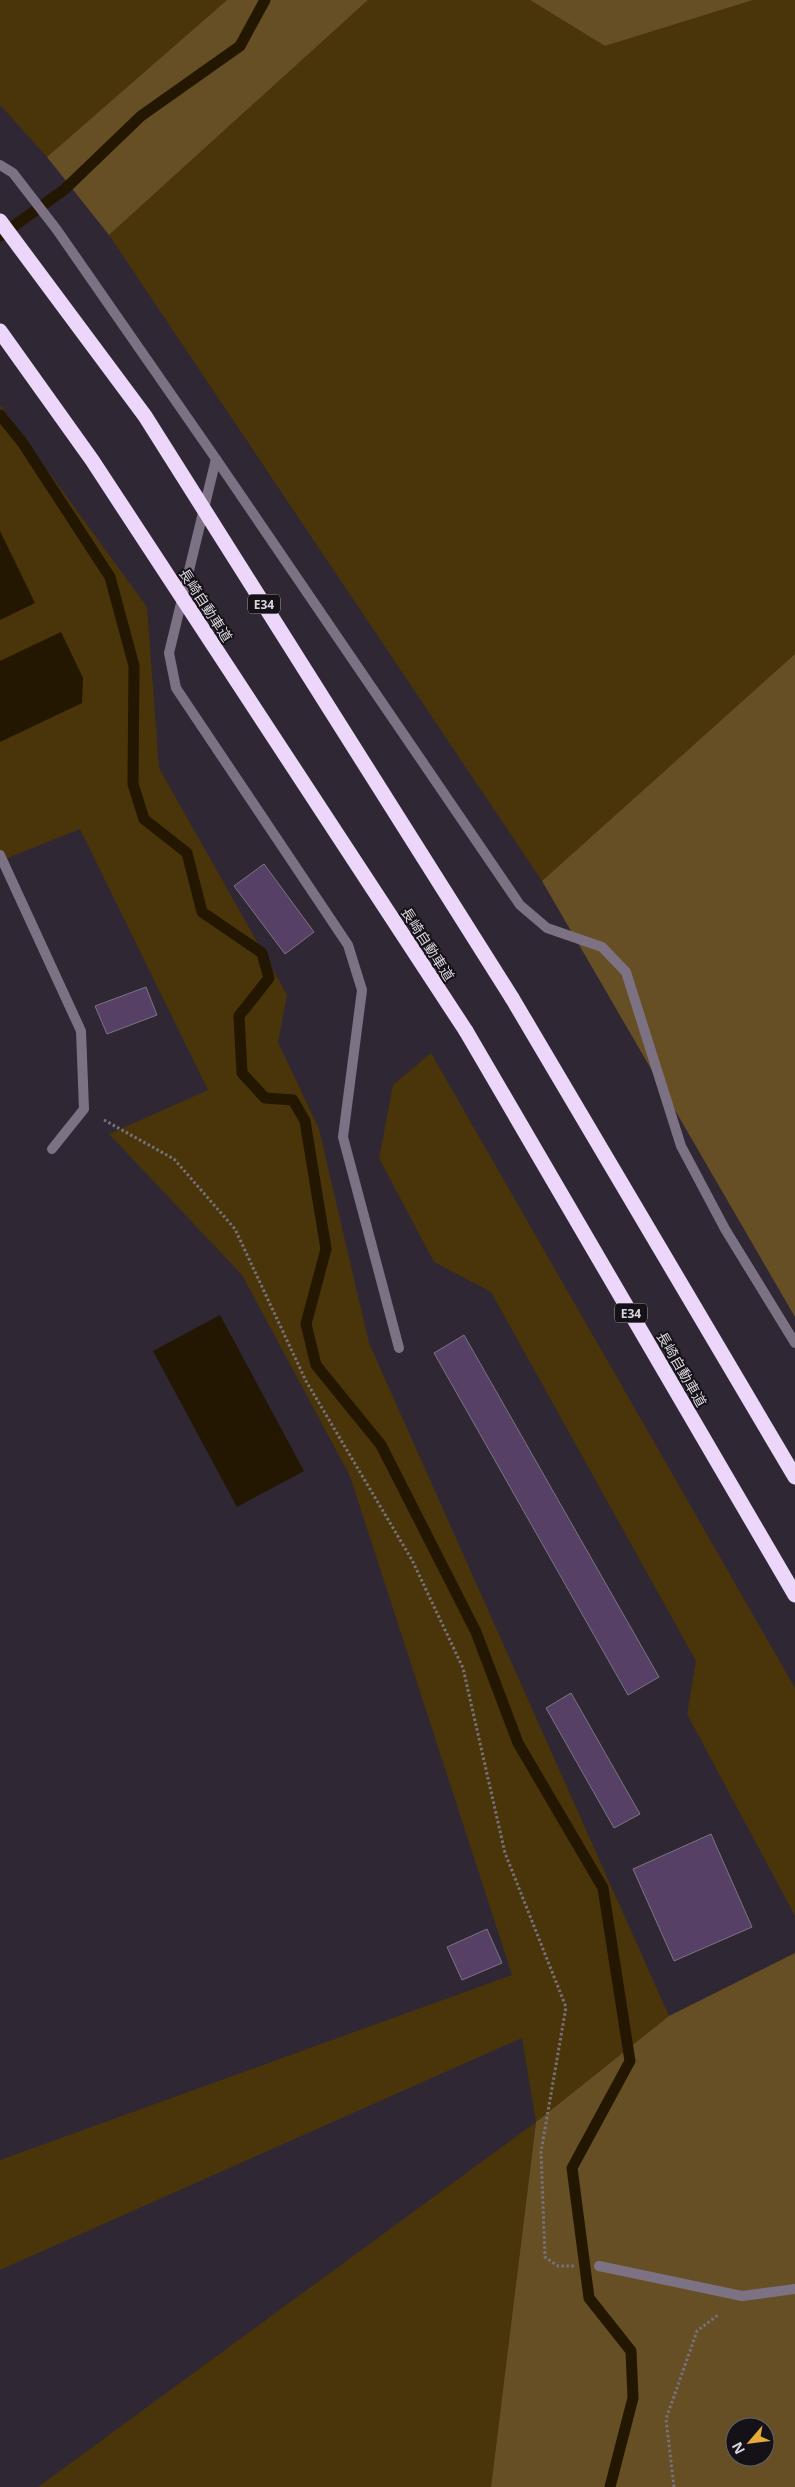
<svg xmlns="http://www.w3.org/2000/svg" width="795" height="2487" viewBox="0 0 795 2487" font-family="'Open Sans','Noto Sans JP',sans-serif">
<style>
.green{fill:#493509}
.forest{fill:#664f24;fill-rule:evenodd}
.water{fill:#231702}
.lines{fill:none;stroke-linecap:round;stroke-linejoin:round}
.stream{stroke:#231702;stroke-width:11}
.building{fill:#564065;stroke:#7d7483}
.path{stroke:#77717c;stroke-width:3;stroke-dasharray:2.5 2.5;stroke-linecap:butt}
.service{stroke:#7c7284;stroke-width:10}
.minor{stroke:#7c7284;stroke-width:10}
.motorway{stroke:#ecd7fb;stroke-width:15}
.motorway-bridge{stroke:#ecd7fb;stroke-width:15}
.labels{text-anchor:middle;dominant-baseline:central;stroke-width:4;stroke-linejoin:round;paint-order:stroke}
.shield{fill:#151217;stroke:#9f9aa2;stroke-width:1}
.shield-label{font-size:12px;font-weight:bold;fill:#dad5de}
.street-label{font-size:14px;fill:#dad5de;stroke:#151217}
</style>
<rect width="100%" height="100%" fill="#2f2734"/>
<g class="green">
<path d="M 0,0 L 227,0 L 47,157 L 0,105 Z"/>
<path d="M 368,0 L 530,0 L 605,46 L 753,0 L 795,0 L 795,654 L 542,881 L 109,235 Z"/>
<path d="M 0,405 L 147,607 L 159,768 L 287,995 L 278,1042 L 319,1129 L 369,1343 L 669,2016 L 536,2122 L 491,2487 L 38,2487 L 536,2122 L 522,2038 L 0,2270 L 0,2160 L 512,1975 L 350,1476 L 242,1275 L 109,1134 L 208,1090 L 80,829 L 0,861 Z"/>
<path d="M 431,1053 L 795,1688 L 795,1916 L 687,1714 L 696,1661 L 491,1292 L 434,1262 L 379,1158 L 393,1085 Z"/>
</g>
<g class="forest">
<path d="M 227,0 L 368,0 L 109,235 L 47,157 Z"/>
<path d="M 530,0 L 753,0 L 605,46 Z"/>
<path d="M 795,654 L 795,1317 L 542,881 Z"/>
<path d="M 795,1953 L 795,2487 L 491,2487 L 536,2122 L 669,2016 ZM 735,2427 L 765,2427 L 765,2457 L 735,2457 Z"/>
</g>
<g class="water">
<path d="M 0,531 L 35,603 L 0,620 Z"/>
<path d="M 61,632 L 83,678 L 82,703 L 0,742 L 0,661 Z"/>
<path d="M 220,1315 L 304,1471 L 237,1507 L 153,1351 Z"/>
</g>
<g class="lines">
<g class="stream">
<path d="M 0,236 L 65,189 L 141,116 L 240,46 L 265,0"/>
<path d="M 0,415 L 22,442 L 110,577 L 134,666 L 133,784 L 144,819 L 187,853 L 202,912 L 262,953 L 269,978 L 239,1016 L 242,1073 L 265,1098 L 293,1100 L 305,1121 L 326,1249 L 306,1324 L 316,1365 L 381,1445 L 476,1632 L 518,1743 L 603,1888 L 630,2061 L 572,2168 L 589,2298 L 631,2351 L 633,2398 L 610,2487"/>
</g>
</g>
<g class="building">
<path d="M 264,864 L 314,932 L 285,954 L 234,886 Z"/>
<path d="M 146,987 L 157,1015 L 107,1034 L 95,1006 Z"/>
<path d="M 464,1335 L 659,1677 L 628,1695 L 434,1353 Z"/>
<path d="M 571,1693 L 640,1814 L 614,1828 L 546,1708 Z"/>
<path d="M 711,1834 L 752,1927 L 674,1961 L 633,1869 Z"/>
<path d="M 487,1929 L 502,1963 L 462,1980 L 447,1947 Z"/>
</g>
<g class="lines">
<g class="path">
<path d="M 104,1120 L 174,1159 L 235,1229 L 306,1381 L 412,1560 L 463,1668 L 505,1853 L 566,2007 L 541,2152 L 545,2257 L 558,2266 L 575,2266"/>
<path d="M 674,2487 L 666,2419 L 697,2331 L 718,2315"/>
</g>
<g class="service">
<path d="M 216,459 L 169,653 L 176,688 L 348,945 L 362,990 L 343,1137 L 399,1348"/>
<path d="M 0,855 L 81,1031 L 84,1109 L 52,1149"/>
</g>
<g class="minor">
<path d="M 0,165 L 13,173 L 57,230 L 216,459 L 520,905 L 547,928 L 602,947 L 626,972 L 681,1146 L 725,1229 L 795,1343"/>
<path d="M 599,2266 L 742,2296 L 795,2289"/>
</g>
<g class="motorway">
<path d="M 512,998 L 795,1477"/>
<path d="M 466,1031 L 795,1595"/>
</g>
<g class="motorway-bridge">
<path d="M 0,221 L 145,416 L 512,998"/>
<path d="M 0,331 L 92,460 L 466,1031"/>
</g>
</g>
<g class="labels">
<g class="shield">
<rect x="248" y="594.5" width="32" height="19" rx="4"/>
<rect x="615" y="1303.5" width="32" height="19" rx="4"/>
</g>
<g class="shield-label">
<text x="264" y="604">E34</text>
<text x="631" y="1313">E34</text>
</g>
<g class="street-label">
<text transform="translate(206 605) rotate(57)">長崎自動車道</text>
<text transform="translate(428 944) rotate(57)">長崎自動車道</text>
<text transform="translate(682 1369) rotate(60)">長崎自動車道</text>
</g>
</g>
<g transform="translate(750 2442) rotate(242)"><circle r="24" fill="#151217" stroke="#646067"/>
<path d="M0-4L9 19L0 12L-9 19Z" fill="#e6ad36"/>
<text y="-8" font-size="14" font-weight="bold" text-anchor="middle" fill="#dad5de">N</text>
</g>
</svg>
